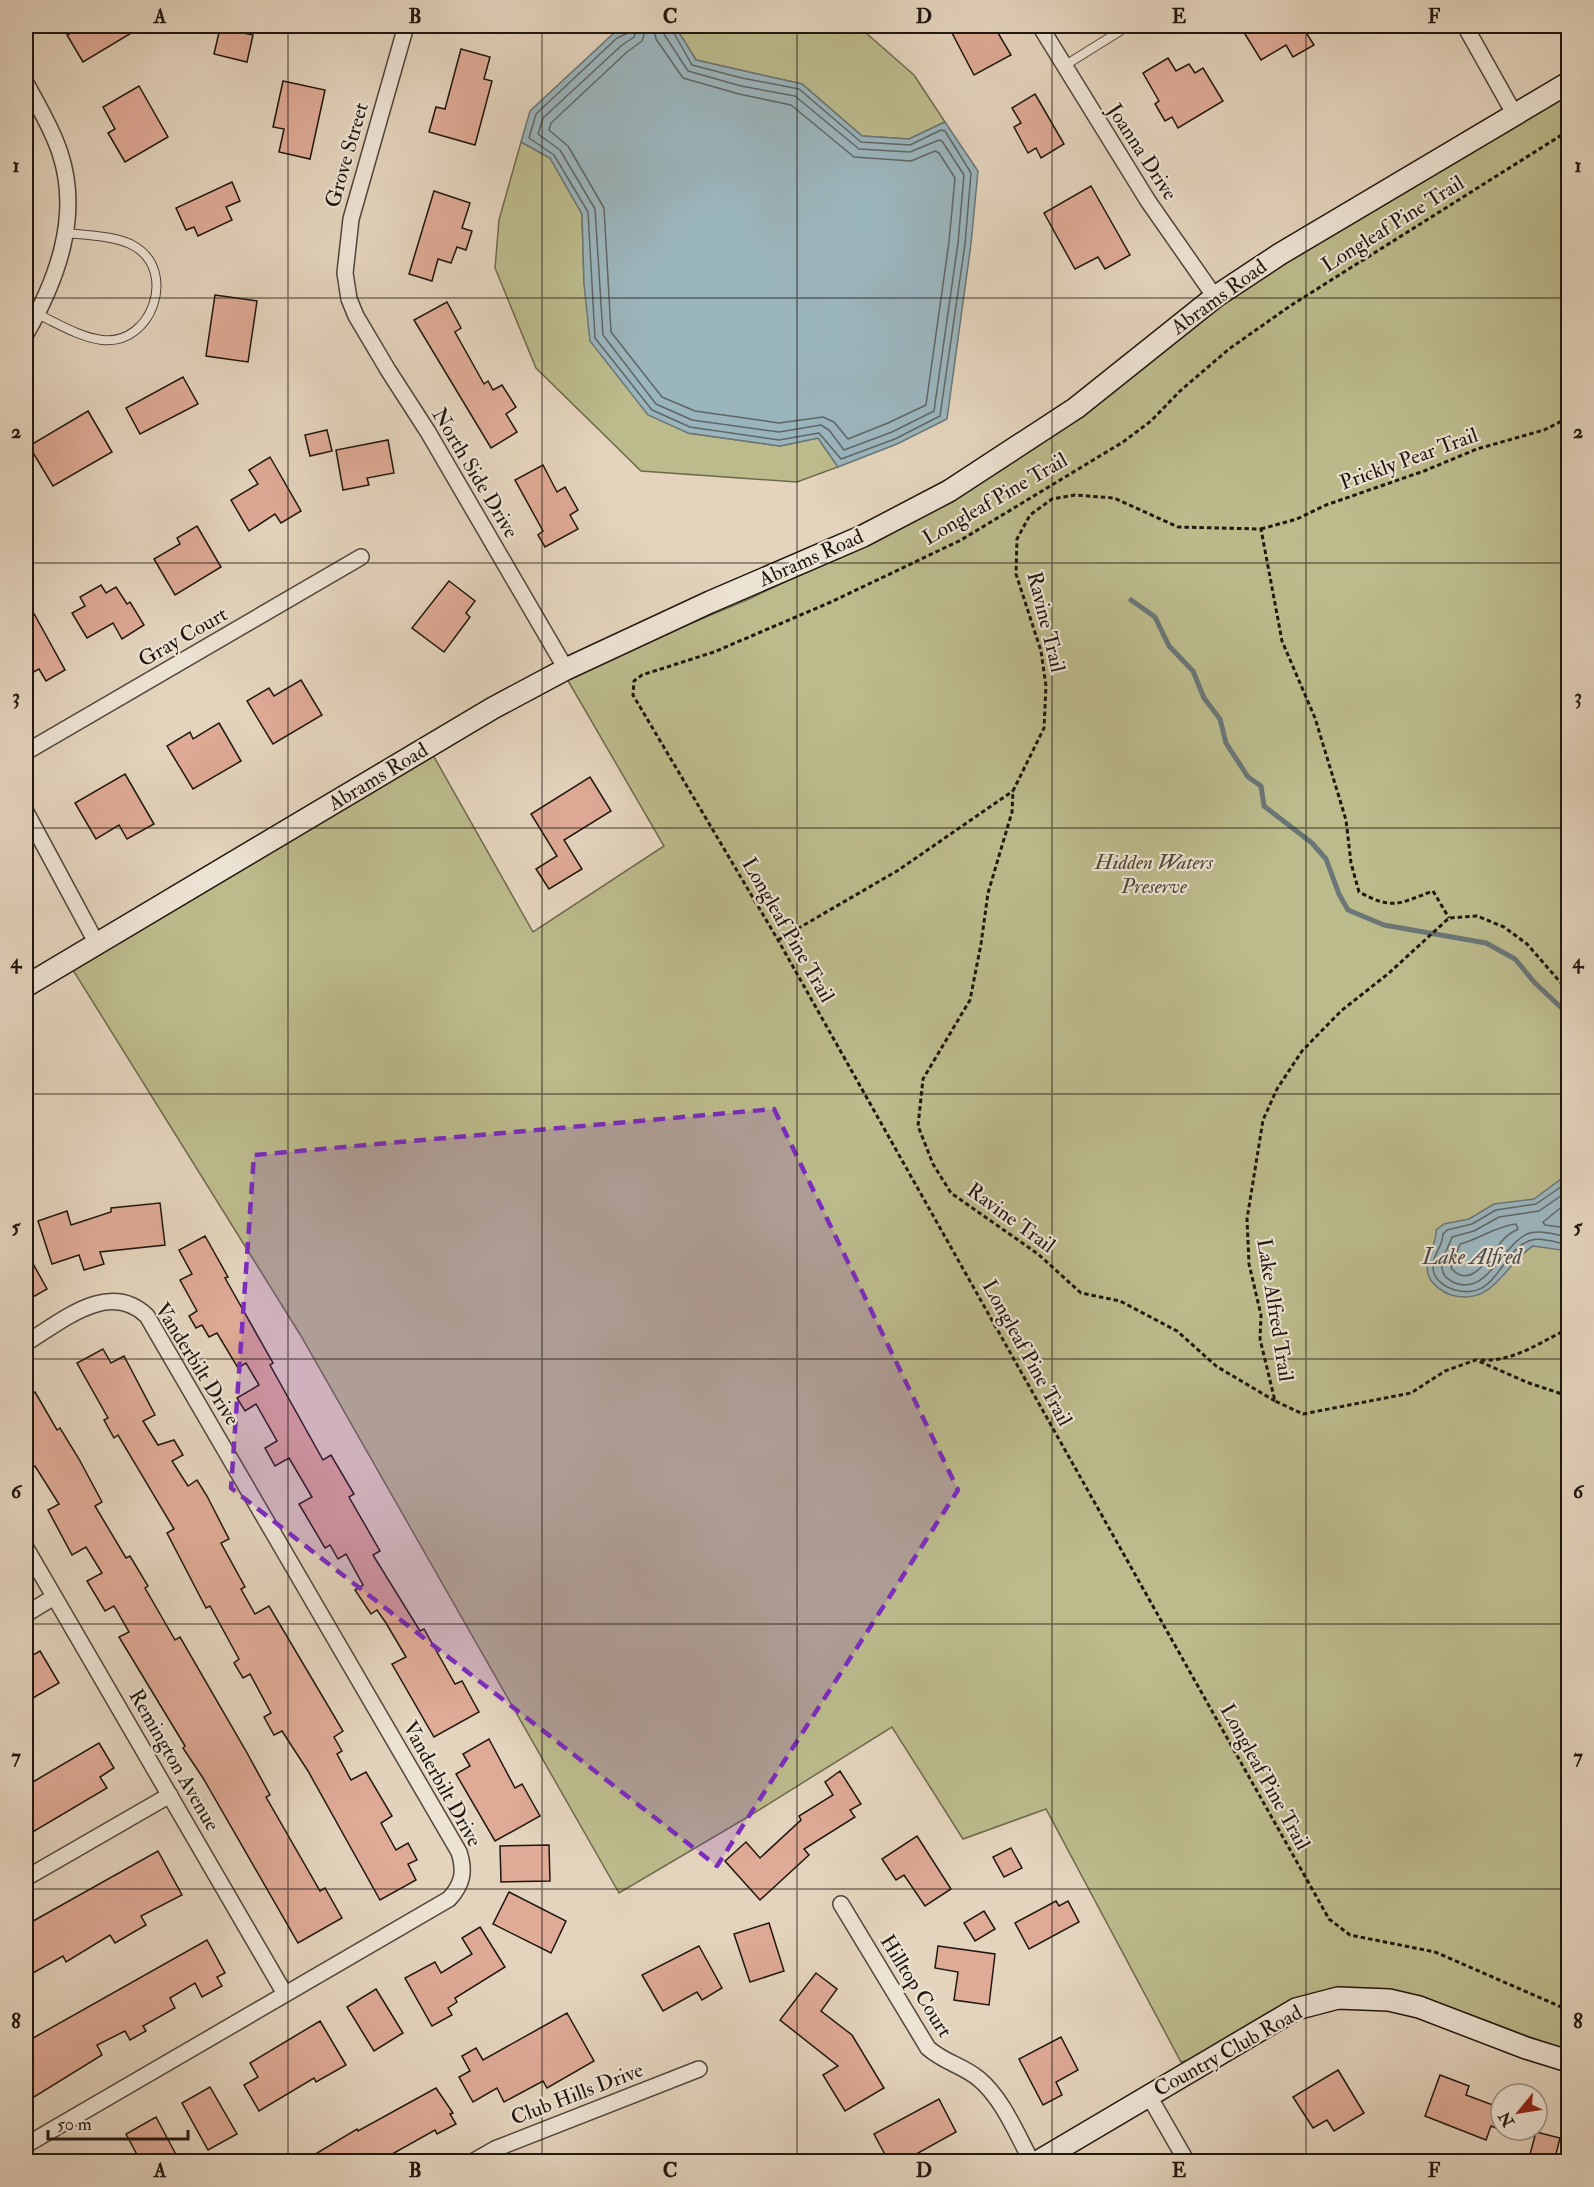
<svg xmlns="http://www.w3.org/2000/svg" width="1594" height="2187" viewBox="0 0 1594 2187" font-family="'IM FELL Double Pica',serif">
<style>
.green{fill:#bcbb8c;stroke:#6e694d;stroke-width:1.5}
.water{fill:#9bb5bd;stroke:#6a7677;stroke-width:1.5}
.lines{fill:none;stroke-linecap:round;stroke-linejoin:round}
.shore{stroke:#5e6666;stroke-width:1.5}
.stream{stroke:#6a7677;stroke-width:5}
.building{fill:#dfaa96;stroke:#20170e;stroke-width:1.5}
.lane-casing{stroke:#51463a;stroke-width:10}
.street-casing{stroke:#51463a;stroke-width:18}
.secondary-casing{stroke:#20170e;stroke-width:24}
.path{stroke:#20170e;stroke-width:3;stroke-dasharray:4.5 3;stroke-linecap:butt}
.lane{stroke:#ede3d4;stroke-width:8}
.street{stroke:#ede3d4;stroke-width:15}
.secondary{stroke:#ede3d4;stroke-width:21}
.marked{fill:#7b2cbf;fill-opacity:0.2;stroke:#7b2cbf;stroke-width:4.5;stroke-dasharray:12 8;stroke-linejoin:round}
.grid{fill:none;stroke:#20170e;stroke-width:1.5;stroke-opacity:0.55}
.labels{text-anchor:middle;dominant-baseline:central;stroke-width:4.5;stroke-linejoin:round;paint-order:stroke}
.street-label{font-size:21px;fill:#20170e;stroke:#ede3d4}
.park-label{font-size:21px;font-style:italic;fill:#4f4834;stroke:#ede3d4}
.water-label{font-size:22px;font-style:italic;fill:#4b4e4b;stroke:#ede3d4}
.neatline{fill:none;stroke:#20170e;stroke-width:2}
.grid-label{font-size:20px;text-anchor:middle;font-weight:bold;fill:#20170e}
</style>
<rect width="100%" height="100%" fill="#e4d4bd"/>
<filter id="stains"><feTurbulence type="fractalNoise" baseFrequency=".00333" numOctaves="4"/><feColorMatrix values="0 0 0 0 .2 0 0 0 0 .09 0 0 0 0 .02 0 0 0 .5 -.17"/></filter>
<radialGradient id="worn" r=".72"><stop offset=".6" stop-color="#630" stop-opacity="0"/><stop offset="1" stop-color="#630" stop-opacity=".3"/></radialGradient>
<g class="green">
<path d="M 675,26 L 858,26 L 914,75 L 945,122 L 909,139 L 862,136 L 802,84 L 696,60 Z"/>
<path d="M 1568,94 L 1568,2050 C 1492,2027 1420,1985 1338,1988 L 1195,2058 L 1181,2062 L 1046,1809 L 963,1839 L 892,1727 L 746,1818 L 619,1893 L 301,1336 L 73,970 L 433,755 L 533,932 L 664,846 L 567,679 L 646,642 L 749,599 L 953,500 L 1082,416 L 1221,304 L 1285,262 Z"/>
<path d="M 521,142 L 550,158 L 582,214 L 584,284 L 688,433 L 780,446 L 818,438 L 838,467 L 797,482 L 641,471 L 536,368 L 495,268 L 499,220 Z"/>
</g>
<g class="water">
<path d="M 629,26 L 675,26 L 696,60 L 802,84 L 862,136 L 909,139 L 945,122 L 978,171 L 971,244 L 947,419 L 897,444 L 838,467 L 818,438 L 780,446 L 688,433 L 648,415 L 590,341 L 584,284 L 582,214 L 550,158 L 521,142 L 530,111 L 614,33 Z"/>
<path d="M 1568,1174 L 1568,1251 L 1533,1246 C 1504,1264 1494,1307 1451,1295 C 1442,1292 1431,1284 1428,1274 C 1424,1256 1437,1247 1436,1230 L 1444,1224 L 1469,1219 L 1494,1204 L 1534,1199 Z"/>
</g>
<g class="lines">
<g class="shore">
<path d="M 630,26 L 628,33 L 617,38 L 536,114 L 529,138 L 554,155 L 588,212 L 595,338 L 652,410 L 690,427 L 779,440 L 819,433 L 841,459 L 895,439 L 940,416 L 965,244 L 971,173 L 945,131 L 941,130 L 910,145 L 861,142 L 799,89 L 742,78 L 692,65 L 670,26"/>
<path d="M 638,26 L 634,37 L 622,45 L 543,118 L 538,134 L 560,150 L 595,209 L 603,335 L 656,404 L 692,420 L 779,432 L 821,425 L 829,430 L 844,450 L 892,432 L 934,411 L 958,243 L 964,175 L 942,141 L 939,140 L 910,152 L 859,149 L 795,96 L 741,86 L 688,71 L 664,34 L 662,26"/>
<path d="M 647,26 L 642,41 L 627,52 L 551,123 L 549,130 L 568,146 L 604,208 L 611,332 L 662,397 L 695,411 L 779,423 L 823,417 L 834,422 L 848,439 L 888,423 L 926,405 L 949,242 L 955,178 L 939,153 L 935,151 L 911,161 L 854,157 L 791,105 L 739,94 L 683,78 L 656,39 L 653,26"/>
<path d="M 1568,1182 L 1536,1204 L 1496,1210 L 1472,1224 L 1447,1230 L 1443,1234 C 1443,1248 1429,1258 1434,1273 C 1437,1282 1446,1287 1455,1290 C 1499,1302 1500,1248 1532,1240 C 1542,1237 1558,1243 1568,1245"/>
<path d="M 1568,1191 L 1539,1211 L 1499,1217 L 1474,1231 L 1452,1237 C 1448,1250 1432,1270 1451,1281 C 1486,1300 1502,1245 1527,1234 C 1538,1229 1557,1235 1568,1237"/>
<path d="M 1568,1202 L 1543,1222 L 1545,1225 L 1568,1228"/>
<path d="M 1516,1224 L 1518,1229 C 1512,1232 1506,1236 1502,1241 C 1491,1254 1471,1292 1451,1268 L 1460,1244 C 1480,1239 1496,1226 1516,1224 Z"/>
</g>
<path class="stream" d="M 1131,600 L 1155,617 L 1169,646 L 1193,671 L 1204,698 L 1220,719 L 1226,743 L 1248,777 L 1261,786 L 1264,806 L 1312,843 L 1326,859 L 1339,894 L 1348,910 L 1384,925 L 1486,943 L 1515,959 L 1535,983 L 1568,1014"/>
</g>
<g class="building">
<path d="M 83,26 L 143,26 L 83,62 L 67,35 Z"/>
<path d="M 961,26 L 994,26 L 1011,55 L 974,75 L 951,31 Z"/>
<path d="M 1240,26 L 1302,26 L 1314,45 L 1293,57 L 1286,45 L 1261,60 Z"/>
<path d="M 220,28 L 253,35 L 247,62 L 214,54 Z"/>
<path d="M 461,49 L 490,57 L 484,79 L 492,81 L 475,145 L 429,132 L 436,107 L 445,109 Z"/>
<path d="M 1168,58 L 1176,71 L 1189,64 L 1195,73 L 1203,68 L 1223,101 L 1178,128 L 1172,117 L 1165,121 L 1155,104 L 1159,101 L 1143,73 Z"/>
<path d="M 283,81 L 325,90 L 310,159 L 279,152 L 284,129 L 273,127 Z"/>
<path d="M 139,86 L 168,137 L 125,162 L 108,133 L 115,129 L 103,107 Z"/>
<path d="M 1035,94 L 1064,144 L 1041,158 L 1036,148 L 1028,153 L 1014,127 L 1021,123 L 1012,108 Z"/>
<path d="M 232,182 L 240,201 L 226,207 L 232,220 L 198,236 L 194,227 L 186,230 L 176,208 Z"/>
<path d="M 1091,186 L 1130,255 L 1105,269 L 1098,257 L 1075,269 L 1044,213 Z"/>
<path d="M 434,191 L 470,203 L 462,228 L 472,231 L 466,250 L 457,247 L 451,263 L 438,259 L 432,281 L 409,274 Z"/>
<path d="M 215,295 L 257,301 L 248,362 L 206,356 Z"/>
<path d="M 447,302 L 461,328 L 455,332 L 484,384 L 488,381 L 493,390 L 502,385 L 516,407 L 506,414 L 517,432 L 491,448 L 414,320 Z"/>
<path d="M 183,377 L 198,404 L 140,434 L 126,408 Z"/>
<path d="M 88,411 L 112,452 L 53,486 L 29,446 Z"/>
<path d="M 327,430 L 332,451 L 310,456 L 305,435 Z"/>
<path d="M 388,440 L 394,473 L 367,478 L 369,485 L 343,490 L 336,450 Z"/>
<path d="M 270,457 L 301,511 L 281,523 L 275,514 L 249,531 L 231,500 L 258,484 L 249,470 Z"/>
<path d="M 543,465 L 557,492 L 565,487 L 578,510 L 570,515 L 578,529 L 545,547 L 538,535 L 543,531 L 515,480 Z"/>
<path d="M 197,526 L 221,567 L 175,595 L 154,559 L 180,544 L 177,538 Z"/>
<path d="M 449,581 L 475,601 L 466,613 L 470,617 L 444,652 L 412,628 Z"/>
<path d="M 101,585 L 106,593 L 116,587 L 127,604 L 130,602 L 144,625 L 122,639 L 113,623 L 87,638 L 72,613 L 85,606 L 80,597 Z"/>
<path d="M 26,599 L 65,670 L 46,681 L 39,669 L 26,676 Z"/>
<path d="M 301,680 L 322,715 L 273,744 L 247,701 L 269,688 L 274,696 Z"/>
<path d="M 219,723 L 241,761 L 193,789 L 167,746 L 190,732 L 193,739 Z"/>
<path d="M 125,774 L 154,824 L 127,839 L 119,825 L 96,839 L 75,803 Z"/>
<path d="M 590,777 L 611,811 L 564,840 L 582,869 L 549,889 L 536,869 L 557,856 L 531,814 Z"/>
<path d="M 160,1203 L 165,1245 L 100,1252 L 104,1264 L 84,1270 L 79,1255 L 52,1264 L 38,1221 L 67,1211 L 71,1225 L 111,1212 L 111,1208 Z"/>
<path d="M 205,1236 L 228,1277 L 225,1278 L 273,1363 L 270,1365 L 323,1460 L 331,1455 L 354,1494 L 349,1497 L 380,1551 L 373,1555 L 420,1631 L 424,1629 L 455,1684 L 462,1681 L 479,1712 L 434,1737 L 392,1664 L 406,1657 L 386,1623 L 377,1610 L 371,1614 L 355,1590 L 363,1585 L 346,1554 L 338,1559 L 330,1545 L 325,1548 L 299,1504 L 312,1497 L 289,1458 L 275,1466 L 265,1448 L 277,1441 L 256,1404 L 245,1411 L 237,1398 L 259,1385 L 246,1363 L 238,1368 L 217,1333 L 209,1337 L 202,1325 L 196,1328 L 189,1316 L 197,1311 L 180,1280 L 192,1274 L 179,1250 Z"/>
<path d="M 26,1251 L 47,1289 L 26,1301 Z"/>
<path d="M 103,1349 L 111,1363 L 124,1356 L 155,1415 L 143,1421 L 158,1445 L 174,1440 L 183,1455 L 172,1461 L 188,1486 L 197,1480 L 207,1496 L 229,1539 L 221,1543 L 245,1587 L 241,1589 L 255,1614 L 269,1606 L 343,1731 L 334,1737 L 342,1751 L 337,1754 L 351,1780 L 366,1772 L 392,1816 L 381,1823 L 396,1850 L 408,1843 L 417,1860 L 408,1864 L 416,1880 L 380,1900 L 308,1771 L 282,1731 L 274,1735 L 264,1717 L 271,1713 L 250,1674 L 243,1678 L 234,1663 L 239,1659 L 210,1606 L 206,1608 L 167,1533 L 174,1529 L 118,1435 L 114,1438 L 104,1420 L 108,1418 L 77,1363 Z"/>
<path d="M 35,1392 L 57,1430 L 60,1428 L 79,1459 L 102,1502 L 95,1506 L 126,1558 L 130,1556 L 148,1586 L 145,1588 L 175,1640 L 180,1637 L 246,1751 L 270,1795 L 266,1797 L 320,1891 L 325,1888 L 342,1918 L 298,1943 L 203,1778 L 183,1748 L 185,1746 L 119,1637 L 129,1632 L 114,1606 L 105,1611 L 87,1581 L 102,1573 L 86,1547 L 72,1555 L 48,1510 L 59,1504 L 35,1466 L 26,1472 L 26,1397 Z"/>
<path d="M 40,1651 L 59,1683 L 26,1702 L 26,1659 Z"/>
<path d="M 489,1739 L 515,1788 L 522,1784 L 540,1816 L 495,1841 L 456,1774 L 470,1766 L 463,1754 Z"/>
<path d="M 99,1743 L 114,1768 L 100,1777 L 107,1788 L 26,1836 L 26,1786 Z"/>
<path d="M 840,1771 L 861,1804 L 850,1810 L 855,1817 L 804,1849 L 809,1855 L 760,1900 L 725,1861 L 746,1842 L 760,1858 L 801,1820 L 799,1816 L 833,1795 L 825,1782 Z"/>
<path d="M 917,1836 L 951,1889 L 925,1906 L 904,1875 L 896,1880 L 882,1859 Z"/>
<path d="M 549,1845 L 550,1881 L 501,1882 L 500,1846 Z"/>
<path d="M 1011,1848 L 1022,1868 L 1004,1877 L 993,1857 Z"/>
<path d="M 158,1851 L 182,1895 L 141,1916 L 146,1925 L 115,1943 L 110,1935 L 66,1962 L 63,1956 L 26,1977 L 26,1925 Z"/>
<path d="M 509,1892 L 566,1921 L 551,1953 L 493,1924 Z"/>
<path d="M 1056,1901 L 1059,1906 L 1068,1901 L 1079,1922 L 1029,1949 L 1015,1923 Z"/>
<path d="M 984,1911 L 995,1929 L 975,1941 L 964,1923 Z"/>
<path d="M 769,1923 L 784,1971 L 750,1982 L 734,1934 Z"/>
<path d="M 480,1927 L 505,1967 L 455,1998 L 457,2002 L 448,2008 L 452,2015 L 432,2026 L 405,1978 L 435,1962 L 441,1973 L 472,1954 L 462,1938 Z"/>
<path d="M 207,1940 L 225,1973 L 217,1977 L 222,1986 L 202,1997 L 195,1983 L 170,1998 L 175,2008 L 143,2026 L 146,2031 L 130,2040 L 125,2031 L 97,2045 L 102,2055 L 26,2102 L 26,2042 Z"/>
<path d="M 699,1946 L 722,1988 L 702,2000 L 697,1992 L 663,2011 L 642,1975 Z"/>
<path d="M 938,1946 L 995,1954 L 989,2005 L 954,2000 L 958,1972 L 935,1968 Z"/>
<path d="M 816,1973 L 837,1989 L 821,2011 L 852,2035 L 884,2088 L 845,2111 L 823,2075 L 838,2066 L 780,2020 Z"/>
<path d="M 376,1989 L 403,2033 L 374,2051 L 347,2007 Z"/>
<path d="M 567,2013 L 594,2061 L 547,2088 L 543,2081 L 504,2102 L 497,2088 L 473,2102 L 459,2077 L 470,2071 L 462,2056 L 476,2048 L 483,2060 Z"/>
<path d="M 320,2021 L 346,2065 L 316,2082 L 314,2078 L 259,2111 L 244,2085 L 258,2077 L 250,2063 Z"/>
<path d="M 1061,2037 L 1078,2070 L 1056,2082 L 1062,2095 L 1043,2105 L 1019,2059 Z"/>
<path d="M 1338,2070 L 1364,2113 L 1334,2131 L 1327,2120 L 1313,2128 L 1293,2097 Z"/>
<path d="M 1440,2075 L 1469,2086 L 1466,2095 L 1501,2108 L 1501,2130 L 1491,2126 L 1486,2140 L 1425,2116 Z"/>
<path d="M 210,2087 L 237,2134 L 208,2150 L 182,2103 Z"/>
<path d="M 436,2088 L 453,2113 L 450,2114 L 456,2124 L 437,2134 L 435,2130 L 378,2162 L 302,2162 L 357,2129 L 358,2131 Z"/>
<path d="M 939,2099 L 956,2132 L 902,2162 L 889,2162 L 874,2134 Z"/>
<path d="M 156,2117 L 180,2162 L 141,2162 L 126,2134 Z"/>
<path d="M 1536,2132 L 1560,2138 L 1554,2162 L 1528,2162 Z"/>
</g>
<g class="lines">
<defs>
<g id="lane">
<path d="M 1064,66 L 1120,31 L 1124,26"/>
<path d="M 37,314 C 57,323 79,337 102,340 C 152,346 178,271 134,246 C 118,236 85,235 66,233"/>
</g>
<g id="street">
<path d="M 406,26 L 351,219 L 345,273 L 349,299 L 356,316 L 388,370 L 428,432 L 566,669"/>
<path d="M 1040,26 L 1148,201 L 1215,297"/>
<path d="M 1465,26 L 1515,115"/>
<path d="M 26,83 C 38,106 52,128 60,153 C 81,216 57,280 26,334"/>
<path d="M 26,752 L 361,557"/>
<path d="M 26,812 L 97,944"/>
<path d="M 26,1343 C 61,1322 109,1279 147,1316 L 459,1852 C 465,1871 463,1884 449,1899 L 26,2145"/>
<path d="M 26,1548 L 285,1994"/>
<path d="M 26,1614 L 54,1597"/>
<path d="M 26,1878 L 170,1795"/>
<path d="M 841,1904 L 928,2048 C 945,2063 962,2065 979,2079 C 1003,2099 1017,2135 1032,2162"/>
<path d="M 1149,2096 L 1187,2162"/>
<path d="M 472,2162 L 495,2149 L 699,2069"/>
</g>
<g id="secondary">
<path d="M 26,986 L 493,708 L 566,669 L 710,602 L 863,536 L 949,491 L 1076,408 L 1215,297 L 1280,254 L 1568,83"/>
<path d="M 1037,2162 L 1296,2009 L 1338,1998 L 1389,2000 L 1419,2007 L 1526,2048 L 1568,2061"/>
</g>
</defs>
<use href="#lane" class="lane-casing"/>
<use href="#street" class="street-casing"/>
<use href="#secondary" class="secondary-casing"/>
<g class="path">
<path d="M 1568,131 L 1290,306 L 1229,349 L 1180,391 L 1151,421 L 1123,442 L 961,540 L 831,602 L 714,652 L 642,675 L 634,681 L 633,695 L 778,940 L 1329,1919 L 1350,1935 L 1435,1952 L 1568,2010"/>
<path d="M 1261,529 L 1297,519 L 1326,505 L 1424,471 L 1477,449 L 1544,430 L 1568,418"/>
<path d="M 778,940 L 897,871 L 1013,791"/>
<path d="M 1568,991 L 1527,944 L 1504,927 L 1477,916 L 1449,918 L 1389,973 L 1341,1011 L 1302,1051 L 1277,1089 L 1263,1120 L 1247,1219 L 1249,1264 L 1261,1315 L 1260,1339 L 1275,1401 L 1303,1414 L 1411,1393 L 1445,1371 L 1476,1360 L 1529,1383 L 1568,1396"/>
<path d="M 1481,1360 C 1514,1362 1540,1342 1568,1329"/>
<path d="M 1275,1401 L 1216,1366 L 1177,1331 L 1120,1301 L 1081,1293 L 1038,1254 L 951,1193 L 933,1164 L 918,1126 L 923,1079 L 970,1000 L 981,944 L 988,893 L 1012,812 L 1013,791 L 1044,728 L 1046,686 L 1041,651 L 1016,574 L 1017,539 L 1030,515 L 1052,499 L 1075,495 L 1114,498 L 1178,527 L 1261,529 L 1282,641 L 1315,718 L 1346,820 L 1351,863 L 1359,892 C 1393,910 1398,904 1433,891 L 1449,918"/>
</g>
<use href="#lane" class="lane"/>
<use href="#street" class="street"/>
<use href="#secondary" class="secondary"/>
</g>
<path class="marked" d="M 774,1109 L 958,1490 L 717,1866 L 231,1488 L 254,1155 Z"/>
<path class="grid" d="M 288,26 L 288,2162M 542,26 L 542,2162M 797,26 L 797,2162M 1052,26 L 1052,2162M 1306,26 L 1306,2162M 26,298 L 1568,298M 26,563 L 1568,563M 26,828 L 1568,828M 26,1094 L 1568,1094M 26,1359 L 1568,1359M 26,1624 L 1568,1624M 26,1889 L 1568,1889"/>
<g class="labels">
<g class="street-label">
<text transform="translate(1142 152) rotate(57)">Joanna Drive</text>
<text transform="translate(347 155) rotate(-74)">Grove Street</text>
<text transform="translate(1393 224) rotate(-32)">Longleaf Pine Trail</text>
<text transform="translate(1219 297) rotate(-36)">Abrams Road</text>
<text transform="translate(1409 459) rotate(-20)">Prickly Pear Trail</text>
<text transform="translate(475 473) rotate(59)">North Side Drive</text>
<text transform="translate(995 499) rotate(-30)">Longleaf Pine Trail</text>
<text transform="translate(811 558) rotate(-24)">Abrams Road</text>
<text transform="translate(1046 622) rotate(76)">Ravine Trail</text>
<text transform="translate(183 637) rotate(-30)">Gray Court</text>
<text transform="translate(378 777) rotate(-31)">Abrams Road</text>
<text transform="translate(788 930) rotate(60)">Longleaf Pine Trail</text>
<text transform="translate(1011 1218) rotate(36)">Ravine Trail</text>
<text transform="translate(1275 1310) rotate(81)">Lake Alfred Trail</text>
<text transform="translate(1027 1353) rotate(61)">Longleaf Pine Trail</text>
<text transform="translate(197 1364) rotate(58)">Vanderbilt Drive</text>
<text transform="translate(174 1760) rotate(60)">Remington Avenue</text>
<text transform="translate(1265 1777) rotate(61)">Longleaf Pine Trail</text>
<text transform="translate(442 1784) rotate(61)">Vanderbilt Drive</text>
<text transform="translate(916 1986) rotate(58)">Hilltop Court</text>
<text transform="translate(1228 2051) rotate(-29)">Country Club Road</text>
<text transform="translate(577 2094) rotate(-21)">Club Hills Drive</text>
</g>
<g class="park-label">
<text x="1154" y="862">Hidden Waters<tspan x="1154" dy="24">Preserve</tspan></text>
</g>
<g class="water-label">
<text x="1472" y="1257">Lake Alfred</text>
</g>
</g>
<rect width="1594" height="2187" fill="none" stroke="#e4d4bd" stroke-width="66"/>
<g transform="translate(1519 2112) rotate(240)"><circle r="28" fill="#ede3d4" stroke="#9b9185" stroke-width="1.5"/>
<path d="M0-4.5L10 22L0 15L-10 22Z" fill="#8f2418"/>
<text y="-9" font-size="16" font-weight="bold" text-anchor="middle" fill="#20170e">N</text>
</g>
<path d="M48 2130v9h140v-9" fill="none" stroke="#20170e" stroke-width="3"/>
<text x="57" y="2130" font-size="18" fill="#20170e" stroke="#ede3d4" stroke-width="4.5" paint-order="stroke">50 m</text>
<rect x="33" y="33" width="1528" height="2121" class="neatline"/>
<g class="grid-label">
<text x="160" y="23">A</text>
<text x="415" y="23">B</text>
<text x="670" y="23">C</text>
<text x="924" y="23">D</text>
<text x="1179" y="23">E</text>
<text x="1434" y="23">F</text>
<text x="16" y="172">1</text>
<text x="1578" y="172">1</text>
<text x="16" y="438">2</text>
<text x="1578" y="438">2</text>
<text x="16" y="703">3</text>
<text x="1578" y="703">3</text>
<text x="16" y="968">4</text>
<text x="1578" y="968">4</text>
<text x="16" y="1233">5</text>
<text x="1578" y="1233">5</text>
<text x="16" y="1498">6</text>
<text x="1578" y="1498">6</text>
<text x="16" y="1763">7</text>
<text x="1578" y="1763">7</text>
<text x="16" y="2028">8</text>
<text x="1578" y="2028">8</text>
<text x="160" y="2177">A</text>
<text x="415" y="2177">B</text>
<text x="670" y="2177">C</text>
<text x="924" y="2177">D</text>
<text x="1179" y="2177">E</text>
<text x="1434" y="2177">F</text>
</g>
<rect width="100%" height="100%" filter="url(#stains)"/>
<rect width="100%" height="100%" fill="url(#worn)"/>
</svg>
